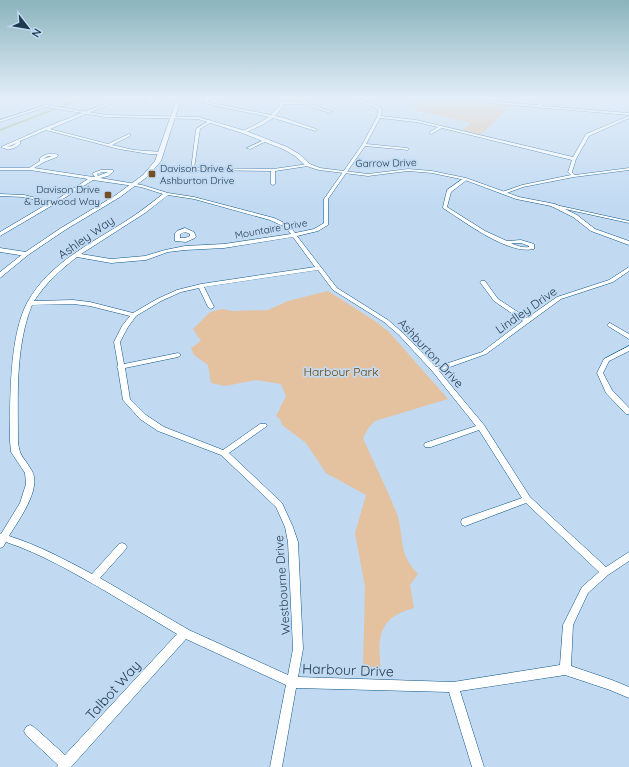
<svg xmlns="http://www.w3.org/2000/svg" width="629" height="767" viewBox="0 0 629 767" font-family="Quicksand,sans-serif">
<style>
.green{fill:#e4c19f}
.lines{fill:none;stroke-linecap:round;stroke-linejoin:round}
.canal{fill:#9db579;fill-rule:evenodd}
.minor-casing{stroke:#0c5588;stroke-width:1}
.tertiary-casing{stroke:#0c5588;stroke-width:1}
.secondary-casing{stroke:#0c5588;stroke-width:1}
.minor{fill:#fff;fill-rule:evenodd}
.tertiary{fill:#fff;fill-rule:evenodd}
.secondary{fill:#fff;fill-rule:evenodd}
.poi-dot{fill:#74502a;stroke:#c1daf2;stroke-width:1.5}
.labels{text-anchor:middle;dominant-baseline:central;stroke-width:3.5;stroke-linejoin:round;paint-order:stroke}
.far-street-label{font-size:10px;fill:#1d384f;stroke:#c1daf2}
.far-poi-label{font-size:10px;fill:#1d384f;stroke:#c1daf2;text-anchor:start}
.street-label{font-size:12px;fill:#1d384f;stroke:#c1daf2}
.park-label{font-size:12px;fill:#6f4102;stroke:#c1daf2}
.near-street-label{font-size:14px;fill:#1d384f;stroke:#c1daf2}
</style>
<rect width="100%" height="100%" fill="#c1daf2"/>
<g class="green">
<path d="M 414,97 L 453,97 L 513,105 L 481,134 L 462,130 L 471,123 L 419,111 L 408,107 Z"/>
<path d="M 328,291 L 375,321 L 389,332 L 448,399 L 375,421 L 369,427 L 363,438 C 374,464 387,488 397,514 C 405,539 397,552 418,574 L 410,585 L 414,608 C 379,617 377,637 381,669 L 363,670 L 365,587 L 355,533 L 366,495 L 326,473 L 306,443 L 282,425 L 280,419 L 276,416 L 286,396 L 281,384 L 256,380 L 225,386 L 211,383 L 208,365 L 194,355 L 191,348 L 201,341 L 193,329 L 210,312 L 222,309 L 233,311 L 268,310 L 288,301 Z"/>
</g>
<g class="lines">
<path class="canal" d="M 84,97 L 89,97 L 0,131 L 0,129 Z"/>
<defs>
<g id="minor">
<path d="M 122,97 L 125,97 L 123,98 L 148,102 L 146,103 L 119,100 L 50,129 L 108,144 L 129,134 L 130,134 L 130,136 L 112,145 L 134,150 L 162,152 L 163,152 L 163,154 L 149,154 L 119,149 L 46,130 L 20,141 L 20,144 C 15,149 8,151 1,147 L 44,128 ZM 17,143 L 12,146 L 7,147 Z"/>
<path d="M 210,97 L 214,97 L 207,102 L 271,115 L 280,105 L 275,97 L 277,97 L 281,102 L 303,102 L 333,112 L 330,113 L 303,104 L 283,104 L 284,105 L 275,116 L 284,118 L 316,129 L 316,131 L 273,118 L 262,125 L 244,133 L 242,132 L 243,131 L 259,123 L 269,117 L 203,103 L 203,101 Z"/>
<path d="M 343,97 L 372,103 L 382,109 L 381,116 L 416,120 L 573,157 L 586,134 L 629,116 L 629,118 L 589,136 L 576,159 L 572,172 L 575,175 L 629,168 L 629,170 L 574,177 L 523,187 L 504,194 L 502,193 L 502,192 L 522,185 L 571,175 L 568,172 L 572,160 L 442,128 L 431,134 L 429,133 L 430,132 L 438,127 L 416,122 L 380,118 L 366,144 L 407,148 L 409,149 L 408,150 L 365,146 L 328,199 L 328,225 L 318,231 L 297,236 L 337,288 L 388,320 L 403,333 L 436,367 L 482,352 L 523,321 L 494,301 L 480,282 L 481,281 L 485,281 L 498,299 L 527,318 L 557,297 L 609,280 L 629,267 L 629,271 L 613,282 L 561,299 L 486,354 L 439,371 L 484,425 L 530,497 L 606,567 L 629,552 L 629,561 L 608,575 L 588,593 L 573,625 L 571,666 L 612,680 L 629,687 L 629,698 L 610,690 L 565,675 L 460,691 L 484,767 L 472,767 L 449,692 L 296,688 L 282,767 L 270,767 L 286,685 L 186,639 L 71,767 L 57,767 L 58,765 L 26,735 L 24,731 L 26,727 L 30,725 L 34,727 L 65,755 L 177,634 C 154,620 130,606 107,592 C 74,573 42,554 6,542 L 3,547 L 0,548 L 0,533 L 1,534 L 20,503 L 26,484 L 25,473 L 11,452 L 10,441 C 10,402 9,337 27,303 C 48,264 90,244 126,221 C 139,213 151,203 163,194 L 141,187 L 93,180 L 58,202 L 0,236 L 0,232 L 49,203 L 24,197 L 0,196 L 0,194 L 24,195 L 53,202 L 88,179 L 30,170 L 0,170 L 0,168 L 29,168 L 40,161 L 40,158 C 45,154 52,152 58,155 L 57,157 L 44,162 L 34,168 L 93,177 L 95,177 L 93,174 L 93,173 L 101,170 L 113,170 L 113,172 L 108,176 L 100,178 L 142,185 L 168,193 L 194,197 L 274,218 L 289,225 L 295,233 L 314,229 L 324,223 L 324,199 L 362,145 L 377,117 L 378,109 L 370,105 L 343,98 ZM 48,156 L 52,156 L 43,159 ZM 102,172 L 108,172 L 98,176 L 97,174 ZM 168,195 L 194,199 L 270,220 L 285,227 L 291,234 L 224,244 L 185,246 L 165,250 L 145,256 L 111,259 L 81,254 L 145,213 ZM 293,237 L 315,267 L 201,284 L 177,290 L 157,299 L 133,313 L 90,302 L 73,300 L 34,301 C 46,283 60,270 77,257 L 111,263 L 146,260 L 168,252 L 185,250 L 224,248 ZM 318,270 L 333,290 L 384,322 L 399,335 L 433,372 L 476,426 L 425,443 L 424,445 L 425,447 L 431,447 L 479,430 L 522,498 L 462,519 L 461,522 L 462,525 L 465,526 L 468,525 L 526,503 L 599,572 L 582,587 L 563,625 L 560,665 L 453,682 L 298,677 L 303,649 L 298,542 L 293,527 L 282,503 L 229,453 L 267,426 L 266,424 L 260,424 L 223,450 L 164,427 L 146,415 L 130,399 L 125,368 L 178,357 L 181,355 L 178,353 L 124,364 L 120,342 L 128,327 L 136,316 L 161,301 L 181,292 L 199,288 L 208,307 L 211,309 L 214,307 L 204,287 ZM 73,304 L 90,306 L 130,316 L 122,326 L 114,342 L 118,365 L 117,367 L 118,369 L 123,400 L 140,419 L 158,431 L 221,455 L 276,507 L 285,527 L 288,542 L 293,649 L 288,675 L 189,630 L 100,578 L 125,550 L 127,547 L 125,544 L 122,543 L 119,544 L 92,574 C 64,559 40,546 9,536 C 18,521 42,489 32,471 C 25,458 19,457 18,441 C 18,396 15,347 32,305 Z"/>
<path d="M 457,97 L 463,97 L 499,102 L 538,105 L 544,97 L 546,97 L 542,106 L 629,113 L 629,115 L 499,104 Z"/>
<path d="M 210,120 L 211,122 L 200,129 L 194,168 L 273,169 L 308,164 L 310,165 L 308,166 L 275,171 L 275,184 L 273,185 L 271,184 L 271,171 L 191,170 L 196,129 Z"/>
<path d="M 266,139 L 269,140 L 250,149 L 247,148 Z"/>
<path d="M 464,178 L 468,179 L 451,192 L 447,207 L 485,231 L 507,241 L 521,240 L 534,244 L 534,249 C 508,255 465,222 443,208 L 443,207 L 447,190 ZM 511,243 L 521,243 L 529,246 L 529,247 C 523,248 517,246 511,243 Z"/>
<path d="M 551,204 L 629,221 L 629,223 L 551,206 Z"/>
<path d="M 185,228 L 194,232 L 196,237 L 195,238 L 186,242 L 175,241 L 175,233 L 177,231 ZM 185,232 L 190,234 L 190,236 L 185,238 L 180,238 L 180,234 Z"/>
<path d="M 0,248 L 26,252 L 29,254 L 26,256 L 0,252 Z"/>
<path d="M 610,323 L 629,334 L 629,339 L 608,326 L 607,325 L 608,324 Z"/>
<path d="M 629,346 L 629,351 L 609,361 L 603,373 L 612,390 L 629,408 L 629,414 L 626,414 L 606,393 L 597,373 L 604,359 Z"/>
</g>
<path id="tertiary" d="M 46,105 L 106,115 L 198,117 L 246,131 L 287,147 L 299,154 L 310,164 L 320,168 L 368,174 L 408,169 L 432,171 L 466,178 L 519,197 L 555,204 L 577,215 L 595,229 L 629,241 L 629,245 L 591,231 L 573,217 L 551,206 L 516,199 L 465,180 L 432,173 L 408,171 L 368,176 L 319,170 L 306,166 L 295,156 L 283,149 L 242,133 L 198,119 L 106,117 L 46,107 L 0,122 L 0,120 Z"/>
<path id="secondary" d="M 183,97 L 187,97 L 179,105 L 161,161 L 147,177 L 120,197 L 65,230 L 28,255 L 0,278 L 0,272 L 24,253 L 61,228 L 116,195 L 143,175 L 155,161 L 175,104 Z"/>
</defs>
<use href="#minor" class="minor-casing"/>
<use href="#tertiary" class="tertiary-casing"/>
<use href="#secondary" class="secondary-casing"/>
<use href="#minor" class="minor"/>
<use href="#tertiary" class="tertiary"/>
<use href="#secondary" class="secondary"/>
</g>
<linearGradient id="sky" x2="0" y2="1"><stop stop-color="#8ab4bc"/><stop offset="0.48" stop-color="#e3eef9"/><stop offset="1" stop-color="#e3eef9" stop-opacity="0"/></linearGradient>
<rect width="629" height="204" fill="url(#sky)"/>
<g class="poi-dot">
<rect x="148" y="170" width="8" height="8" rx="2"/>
<rect x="104" y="191" width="8" height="8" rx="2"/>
</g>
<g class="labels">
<g class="far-street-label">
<text transform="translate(386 163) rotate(-1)">Garrow Drive</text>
<text transform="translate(271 229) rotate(-10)">Mountaire Drive</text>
</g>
<g class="far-poi-label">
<text x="160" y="168">Davison Drive &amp;<tspan x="160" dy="12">Ashburton Drive</tspan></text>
<text x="100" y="189" text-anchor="end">Davison Drive<tspan x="100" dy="12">&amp; Burwood Way</tspan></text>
</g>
<g class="street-label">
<text transform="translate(86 237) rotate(-35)">Ashley Way</text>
<text transform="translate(526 310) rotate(-35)">Lindley Drive</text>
<text transform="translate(431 353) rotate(47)">Ashburton Drive</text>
<text transform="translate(282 585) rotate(-94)">Westbourne Drive</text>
</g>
<g class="park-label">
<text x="341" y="371">Harbour Park</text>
</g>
<g class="near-street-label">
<text transform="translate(348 670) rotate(2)">Harbour Drive</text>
<text transform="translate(113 690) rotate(-48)">Talbot Way</text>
</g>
</g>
<g transform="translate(28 28) rotate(121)" stroke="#c1daf2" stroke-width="3" paint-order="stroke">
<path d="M0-3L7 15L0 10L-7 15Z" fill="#1d384f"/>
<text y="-6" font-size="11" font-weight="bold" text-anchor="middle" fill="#1d384f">N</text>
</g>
</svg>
